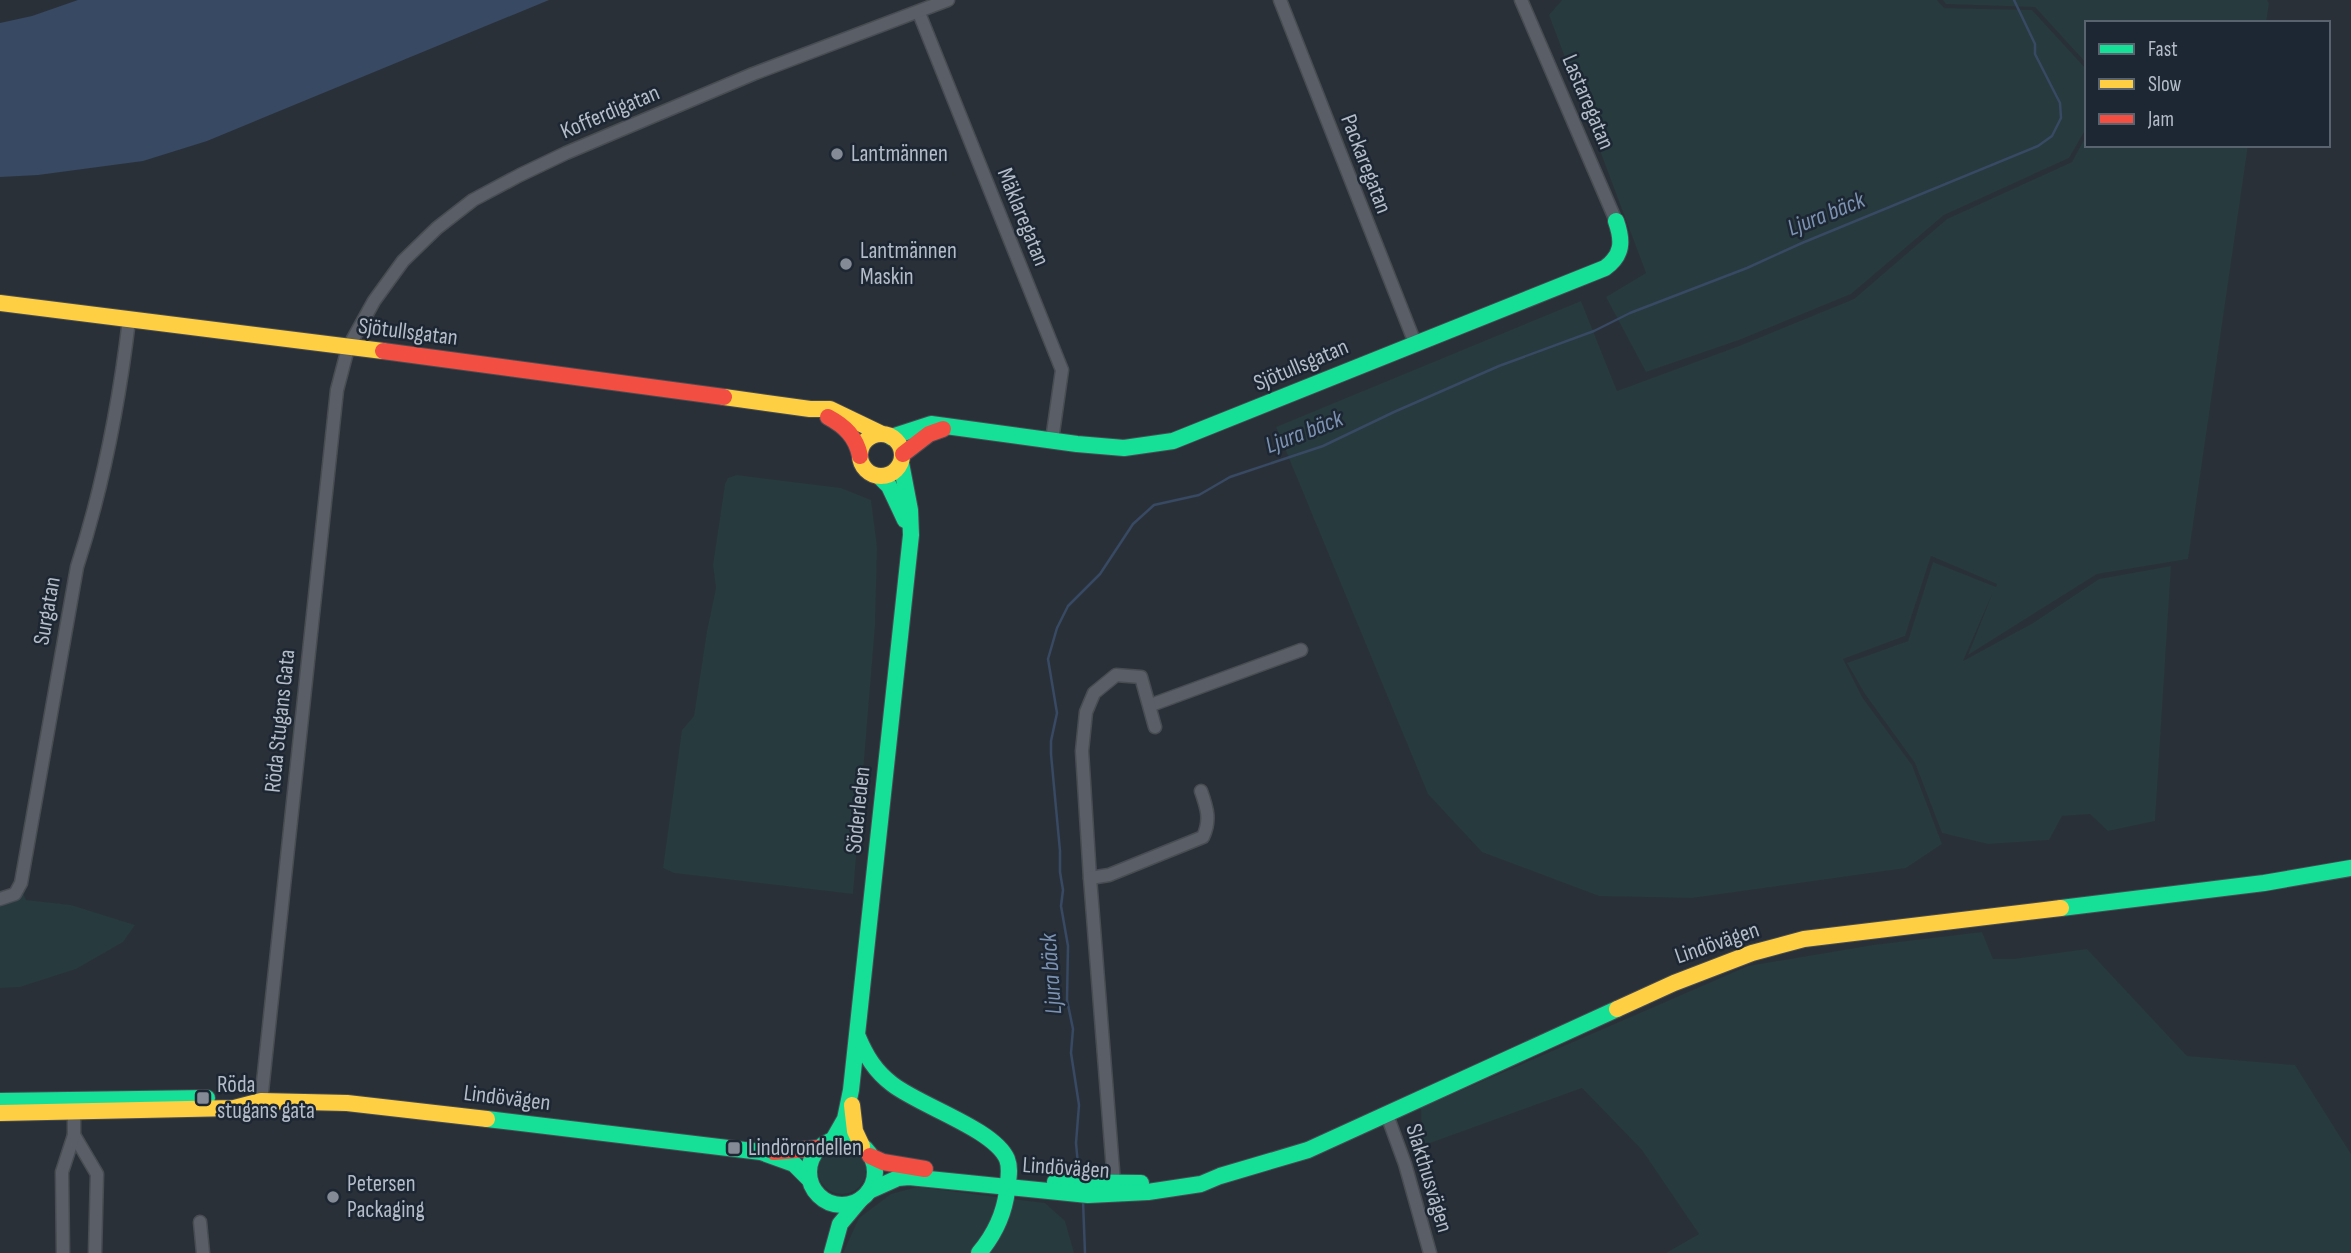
<svg xmlns="http://www.w3.org/2000/svg" width="2351" height="1253" viewBox="0 0 2351 1253" font-family="'Sofia Sans Condensed',sans-serif">
<style>
.green{fill:#273a3e}
.water{fill:#384963}
.lines{fill:none;stroke-linecap:round;stroke-linejoin:round}
.stream{stroke:#384963;stroke-width:2.5}
.street-casing{stroke:#484c53;stroke-width:15}
.fast-casing{stroke:#484c53;stroke-width:18}
.slow-casing{stroke:#484c53;stroke-width:18}
.jam-casing{stroke:#484c53;stroke-width:18}
.street{stroke:#5a5e66;stroke-width:12}
.fast{stroke:#16e098;stroke-width:16}
.slow{stroke:#ffcf43;stroke-width:16}
.jam{stroke:#f24e42;stroke-width:16}
.poi-dot{fill:#848b96;stroke:#1d2633;stroke-width:2.5}
.labels{text-anchor:middle;dominant-baseline:central;stroke-width:5;stroke-linejoin:round;paint-order:stroke}
.street-label{font-size:23px;fill:#b4bcc9;stroke:#1d2633}
.poi-label{font-size:23px;fill:#b4bcc9;stroke:#1d2633;text-anchor:start}
.water-label{font-size:24px;font-style:italic;fill:#7c92b1;stroke:#1d2633}
</style>
<rect width="100%" height="100%" fill="#2a3038"/>
<g class="green">
<path d="M 1562,0 L 1937,0 L 1944,8 L 2032,10 L 2087,70 L 2087,127 L 2069,158 L 1944,215 L 1851,294 L 1739,340 L 1646,372 L 1606,297 L 1646,273 L 1549,15 Z"/>
<path d="M 1943,0 L 2267,0 L 2269,3 L 2266,23 L 2087,23 L 2087,64 L 2035,7 L 1946,4 Z"/>
<path d="M 2087,134 L 2087,145 L 2248,145 L 2188,559 L 2097,574 L 1968,655 L 1993,592 L 1963,661 L 2033,623 L 2099,579 L 2171,566 L 2155,821 L 2108,831 L 2090,814 L 2062,816 L 2049,840 L 1988,844 L 1942,833 L 1915,763 L 1865,694 L 1847,663 L 1908,641 L 1933,562 L 1996,587 L 1997,584 L 1931,556 L 1905,636 L 1843,659 L 1862,697 L 1912,765 L 1942,844 L 1906,868 L 1692,898 L 1599,896 L 1482,852 L 1428,794 L 1276,427 L 1581,301 L 1617,391 L 1739,346 L 1854,299 L 1947,219 L 2072,162 Z"/>
<path d="M 737,475 L 841,488 L 871,500 L 877,547 L 875,626 L 853,894 L 674,873 L 663,868 L 682,730 L 694,716 L 707,631 L 716,588 L 713,565 L 725,484 L 728,478 Z"/>
<path d="M 22,891 L 26,900 L 71,905 L 135,925 L 123,942 L 76,969 L 20,987 L 0,988 L 0,905 Z"/>
<path d="M 1982,932 L 1993,959 L 2013,959 L 2087,949 L 2187,1056 L 2295,1065 L 2351,1154 L 2351,1253 L 1666,1253 L 1699,1234 L 1642,1150 L 1582,1088 L 1422,1146 L 1421,1108 L 1748,966 L 1873,945 Z"/>
<circle cx="842" cy="1170" r="24"/>
<path d="M 917,1187 L 1045,1203 L 1065,1221 L 1074,1253 L 843,1253 L 859,1218 L 891,1194 Z"/>
</g>
<path class="water" d="M 78,0 L 549,0 L 207,141 L 143,161 L 38,175 L 0,177 L 0,23 L 32,16 Z"/>
<g class="lines">
<g class="stream">
<path d="M 1079,1176 L 1076,1143 L 1079,1105 L 1071,1053 L 1073,1029 L 1067,1000 L 1068,946 L 1061,906 L 1063,890 L 1060,872 L 1060,851 L 1051,754 L 1051,741 L 1057,713 L 1048,659 L 1057,628 L 1068,606 L 1100,574 L 1133,524 L 1154,505 L 1199,495 L 1230,477 L 1323,446 L 1394,412 L 1499,366 L 1594,331 L 1630,313 L 1747,268 L 1802,243 L 2038,146 L 2052,136 L 2061,118 L 2060,103 L 2035,54 L 2035,44 L 2014,0"/>
<path d="M 1083,1200 L 1085,1253"/>
</g>
<defs>
<g id="street">
<path d="M 1280,0 L 1415,343"/>
<path d="M 1521,0 L 1616,221"/>
<path d="M 919,13 L 1062,370 L 1052,440"/>
<path d="M 1151,705 L 1301,650"/>
<path d="M 1090,878 L 1082,751 L 1086,712 L 1094,693 L 1116,675 L 1141,677 L 1155,727"/>
<path d="M 0,899 L 15,894 L 21,883 L 77,567 C 103,487 119,404 129,320"/>
<path d="M 261,1101 L 337,390 L 348,348 L 374,301 L 403,261 L 437,228 L 473,200 L 520,175 L 566,153 L 753,74 L 948,0"/>
<path d="M 1387,1115 L 1405,1164 L 1430,1253"/>
<path d="M 74,1135 L 97,1174 L 95,1253"/>
<path d="M 1114,1183 L 1090,878 L 1109,875 L 1203,837 C 1211,820 1207,808 1201,791"/>
<path d="M 200,1222 L 203,1253"/>
<path d="M 63,1253 L 62,1172 L 74,1135 L 74,1104"/>
</g>
<g id="fast">
<path d="M 891,437 L 931,424 L 1077,444 L 1124,448 L 1173,441 L 1605,268 C 1623,255 1623,241 1616,221"/>
<path d="M 879,476 L 889,486 L 905,520"/>
<path d="M 2061,908 L 2264,883 L 2351,868"/>
<path d="M 858,1037 C 866,1056 875,1071 892,1084 C 920,1106 994,1129 1007,1159 C 1011,1169 1008,1180 1007,1191 C 1004,1215 995,1234 979,1253"/>
<path d="M 0,1101 L 207,1098"/>
<path d="M 487,1119 L 761,1152 L 794,1164 L 809,1179"/>
<circle cx="842" cy="1172" r="33"/>
<path d="M 833,1140 L 845,1119 L 851,1090 L 911,535 L 910,510 L 901,463"/>
<path d="M 1055,1182 L 1141,1183"/>
<path d="M 869,1191 L 898,1178 L 909,1177 L 1088,1195 L 1148,1192 L 1201,1184 L 1220,1176 L 1308,1150 L 1617,1009"/>
<path d="M 832,1253 L 840,1224 L 860,1200"/>
</g>
<g id="slow">
<path d="M 0,303 L 383,351"/>
<path d="M 724,397 L 810,409 L 830,409 L 880,433"/>
<circle cx="881" cy="455" r="21"/>
<path d="M 1617,1009 L 1674,983 L 1752,953 L 1804,939 L 2061,908"/>
<path d="M 852,1105 L 855,1131 L 862,1146"/>
<path d="M 0,1113 L 234,1108 L 261,1101 L 347,1103 L 487,1119"/>
</g>
<g id="jam">
<path d="M 383,351 L 724,397"/>
<path d="M 828,417 C 845,426 856,437 860,456"/>
<path d="M 903,454 L 929,434 L 943,429"/>
<path d="M 774,1152 L 819,1148"/>
<path d="M 870,1156 L 883,1162 L 925,1169"/>
</g>
</defs>
<use href="#street" class="street-casing"/>
<use href="#fast" class="fast-casing"/>
<use href="#slow" class="slow-casing"/>
<use href="#jam" class="jam-casing"/>
<use href="#street" class="street"/>
<use href="#fast" class="fast"/>
<use href="#slow" class="slow"/>
<use href="#jam" class="jam"/>
</g>
<g class="poi-dot">
<circle cx="837" cy="154" r="7"/>
<circle cx="846" cy="264" r="7"/>
<rect x="196" y="1091" width="14" height="14" rx="3.5"/>
<rect x="727" y="1141" width="14" height="14" rx="3.5"/>
<circle cx="333" cy="1197" r="7"/>
</g>
<g class="labels">
<g class="street-label">
<text transform="translate(1588 102) rotate(67)">Lastaregatan</text>
<text transform="translate(610 112) rotate(-23)">Kofferdigatan</text>
<text transform="translate(1366 164) rotate(69)">Packaregatan</text>
<text transform="translate(1023 217) rotate(68)">Mäklaregatan</text>
<text transform="translate(408 332) rotate(7)">Sjötullsgatan</text>
<text transform="translate(1301 365) rotate(-23)">Sjötullsgatan</text>
<text transform="translate(47 611) rotate(-80)">Surgatan</text>
<text transform="translate(280 721) rotate(-84)">Röda Stugans Gata</text>
<text transform="translate(858 810) rotate(-84)">Söderleden</text>
<text transform="translate(1717 943) rotate(-19)">Lindövägen</text>
<text transform="translate(507 1098) rotate(7)">Lindövägen</text>
<text transform="translate(1066 1168) rotate(4)">Lindövägen</text>
<text transform="translate(1429 1178) rotate(73)">Slakthusvägen</text>
</g>
<g class="poi-label">
<text x="851" y="154">Lantmännen</text>
<text x="860" y="251">Lantmännen<tspan x="860" dy="26">Maskin</tspan></text>
<text x="217" y="1085">Röda<tspan x="217" dy="26">stugans gata</tspan></text>
<text x="748" y="1148">Lindörondellen</text>
<text x="347" y="1184">Petersen<tspan x="347" dy="26">Packaging</tspan></text>
</g>
<g class="water-label">
<text transform="translate(1826 214) rotate(-22)">Ljura bäck</text>
<text transform="translate(1304 432) rotate(-21)">Ljura bäck</text>
<text transform="translate(1051 974) rotate(-94)">Ljura bäck</text>
</g>
</g>
<rect x="2085" y="21" width="245" height="126" fill="#1d2633" stroke="#59626f" stroke-width="2"/>
<rect x="2099" y="44" width="35" height="10" fill="#16e098" stroke="#59626f" stroke-width="2"/>
<text x="2148" y="56" font-size="21" fill="#b4bcc9">Fast</text>
<rect x="2099" y="79" width="35" height="10" fill="#ffcf43" stroke="#59626f" stroke-width="2"/>
<text x="2148" y="91" font-size="21" fill="#b4bcc9">Slow</text>
<rect x="2099" y="114" width="35" height="10" fill="#f24e42" stroke="#59626f" stroke-width="2"/>
<text x="2148" y="126" font-size="21" fill="#b4bcc9">Jam</text>
</svg>
